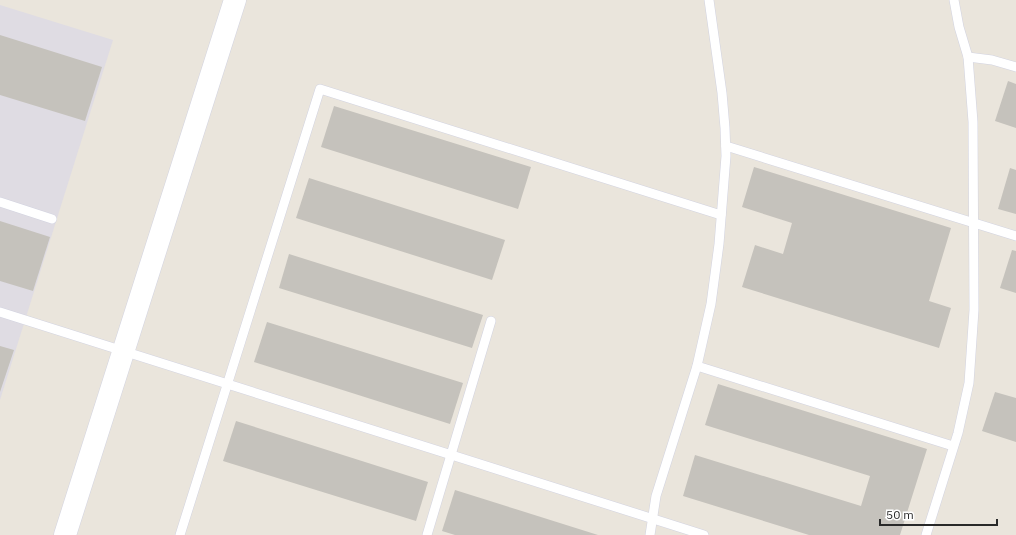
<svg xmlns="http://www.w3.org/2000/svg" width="1016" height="535" viewBox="0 0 1016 535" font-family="'IBM Plex Sans',sans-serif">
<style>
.industrial{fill:#dfdce3}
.building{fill:#c5c2bc}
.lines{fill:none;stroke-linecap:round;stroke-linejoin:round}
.lane-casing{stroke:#d2d3e0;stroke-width:10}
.secondary-casing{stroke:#d2d3e0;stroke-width:23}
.lane{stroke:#fff;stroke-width:9}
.secondary{stroke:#fff;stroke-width:22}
</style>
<rect width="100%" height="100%" fill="#eae5dc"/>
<path class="industrial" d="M 0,5 L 113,40 L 0,400 Z"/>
<g class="building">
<path d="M 0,35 L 102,67 L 85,121 L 0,95 Z"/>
<path d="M 1008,81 L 1016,84 L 1016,128 L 995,121 Z"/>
<path d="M 334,106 L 531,167 L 518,209 L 321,147 Z"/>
<path d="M 754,167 L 951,228 L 929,301 L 951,308 L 939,348 L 742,287 L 755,245 L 783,254 L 792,223 L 742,207 Z"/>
<path d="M 1010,168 L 1016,170 L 1016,214 L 998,209 Z"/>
<path d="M 309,178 L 505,240 L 492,280 L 296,218 Z"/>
<path d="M 0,221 L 50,237 L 33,291 L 0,281 Z"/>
<path d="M 1012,250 L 1016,251 L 1016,293 L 1000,288 Z"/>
<path d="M 289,254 L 483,315 L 472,348 L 279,288 Z"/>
<path d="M 267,322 L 463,383 L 450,424 L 254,362 Z"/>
<path d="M 0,346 L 14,350 L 0,392 Z"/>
<path d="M 718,384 L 927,449 L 900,535 L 809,535 L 683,496 L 695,455 L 861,506 L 870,476 L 705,425 Z"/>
<path d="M 995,392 L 1016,398 L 1016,442 L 982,431 Z"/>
<path d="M 236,421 L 428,482 L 416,521 L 223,461 Z"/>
<path d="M 455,490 L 598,535 L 455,535 L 442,531 Z"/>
</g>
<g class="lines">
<defs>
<g id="lane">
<path d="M 968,57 L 992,60 L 1016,67"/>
<path d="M 726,146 L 1016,236"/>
<path d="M 0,202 L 52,219"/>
<path d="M 0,312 L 704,535"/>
<path d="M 697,366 L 953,446"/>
<path d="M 180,535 L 320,89 L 721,215"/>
<path d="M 427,535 L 491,321"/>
<path d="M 650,535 L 656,496 L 697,366 L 711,304 L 719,244 L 726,156 L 725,128 L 722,93 L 709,0"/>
<path d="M 926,535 L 958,433 L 969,383 L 974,310 L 973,122 L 968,57 L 959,27 L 954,0"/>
</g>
<path id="secondary" d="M 65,535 L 235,0"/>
</defs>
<use href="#lane" class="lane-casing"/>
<use href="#secondary" class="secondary-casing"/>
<use href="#lane" class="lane"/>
<use href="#secondary" class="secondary"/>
</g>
<path d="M880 519v6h117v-6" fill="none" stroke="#292929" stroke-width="2"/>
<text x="886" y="519" font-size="12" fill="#292929" stroke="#ffffff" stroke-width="3" paint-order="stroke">50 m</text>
</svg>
